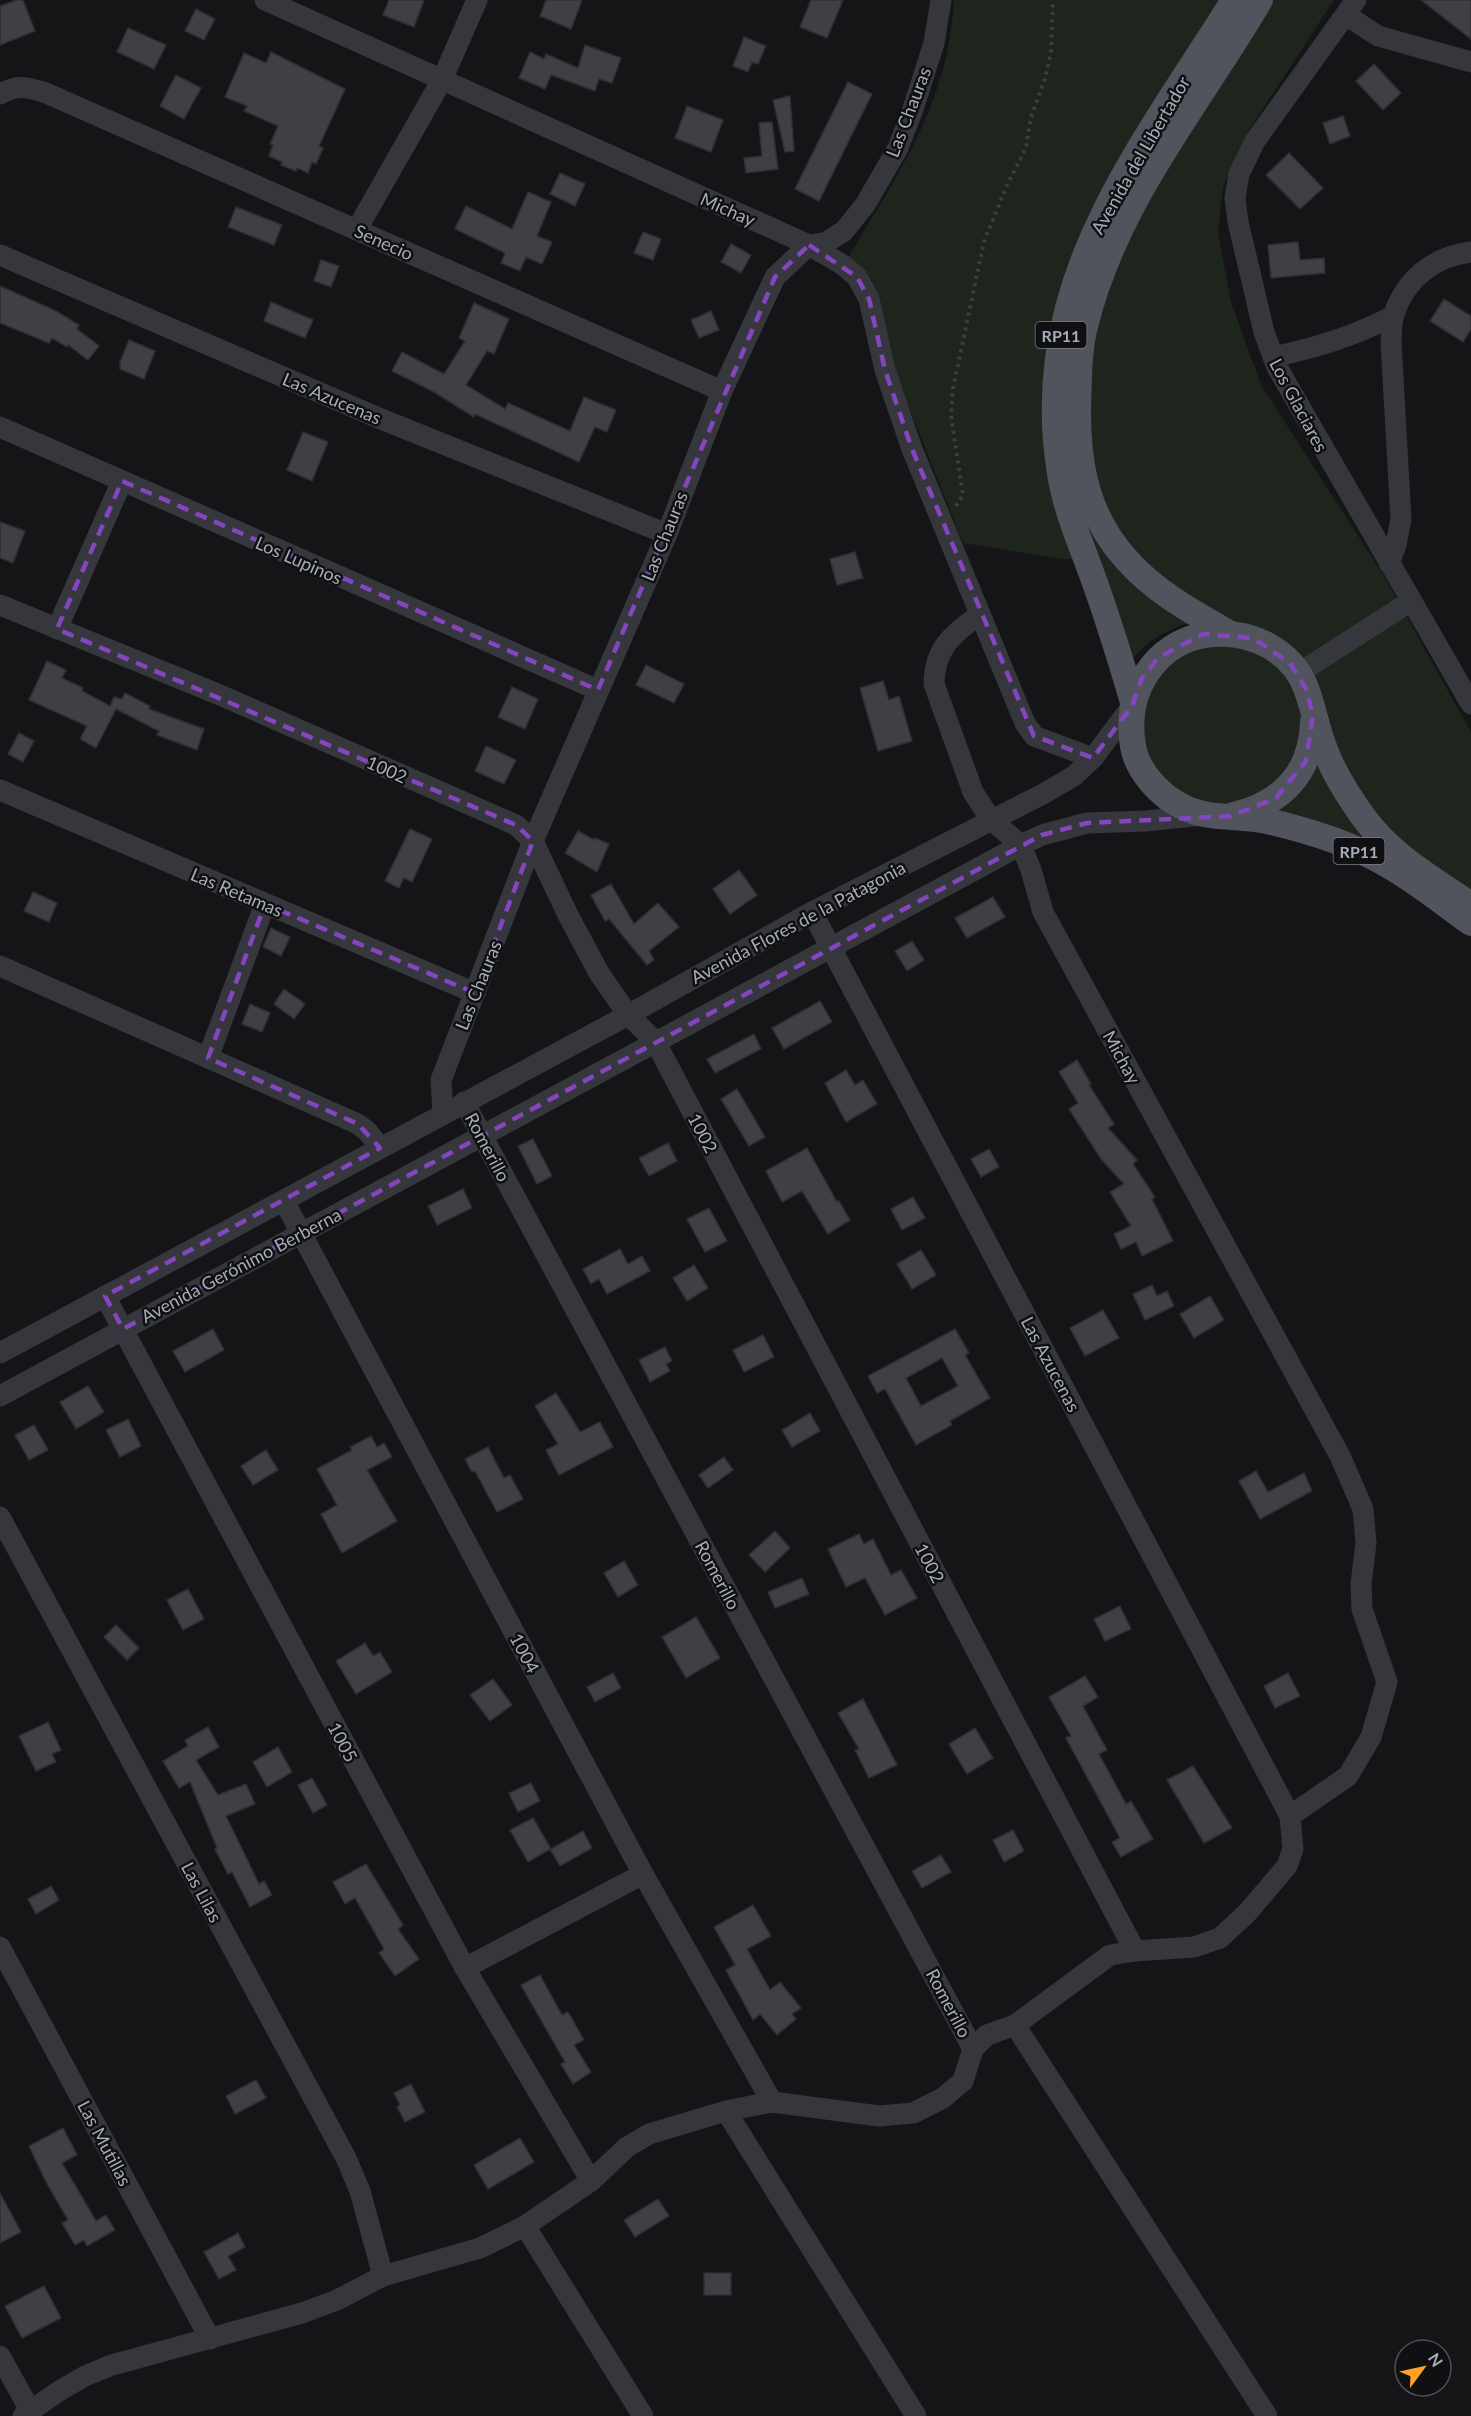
<svg xmlns="http://www.w3.org/2000/svg" width="1471" height="2416" viewBox="0 0 1471 2416" font-family="Lato,sans-serif">
<style>
.green{fill:#1d251d}
.building{fill:#3f4044;stroke:#2f2f33;stroke-width:1.5;fill-rule:evenodd}
.lines{fill:none;stroke-linecap:round;stroke-linejoin:round}
.path{stroke:#3b3e43;stroke-width:4;stroke-dasharray:3 4.5;stroke-linecap:butt}
.minor{stroke:#36373c;stroke-width:21}
.major{stroke:#51545c;stroke-width:26}
.marked{fill:none;stroke:#8446be;stroke-width:4.5;stroke-dasharray:12 8;stroke-linejoin:round}
.labels{text-anchor:middle;dominant-baseline:central;stroke-width:5;stroke-linejoin:round;paint-order:stroke}
.shield{fill:#101012;stroke:#797e86;stroke-width:1.5}
.shield-label{font-size:16px;font-weight:bold;fill:#a6adb8}
.street-label{font-size:18px;fill:#a6adb8;stroke:#101012}
</style>
<rect width="100%" height="100%" fill="#151517"/>
<g class="green">
<path d="M 954,0 L 1334,0 L 1249,130 L 1223,187 L 1218,232 L 1231,302 L 1261,385 L 1384,576 L 1471,732 L 1471,892 L 1390,835 L 1346,772 L 1313,681 L 1140,590 L 1171,614 L 1188,623 C 1164,631 1143,643 1128,665 L 1093,559 L 1062,559 L 963,543 L 849,256 C 901,170 948,103 954,0 Z"/>
<circle cx="1221" cy="725" r="80"/>
<path d="M 1316,754 L 1378,850 L 1267,812 Z"/>
</g>
<g class="building">
<path d="M 17,0 L 23,0 L 35,31 L 0,45 L 0,6 Z"/>
<path d="M 389,0 L 424,0 L 414,27 L 383,15 Z"/>
<path d="M 546,0 L 582,0 L 571,29 L 540,16 Z"/>
<path d="M 811,0 L 843,0 L 827,38 L 800,27 Z"/>
<path d="M 1421,0 L 1471,0 L 1471,39 Z"/>
<path d="M 196,9 L 215,19 L 204,40 L 185,31 Z"/>
<path d="M 128,28 L 166,45 L 154,69 L 117,52 Z"/>
<path d="M 744,37 L 766,46 L 758,64 L 752,62 L 748,72 L 733,66 Z"/>
<path d="M 585,45 L 621,58 L 612,83 L 599,79 L 595,91 L 551,75 L 545,89 L 519,78 L 530,52 L 544,59 L 546,54 L 578,68 Z"/>
<path d="M 271,52 L 345,89 L 322,140 L 319,146 L 323,148 L 316,164 L 312,162 L 308,173 L 297,168 L 296,171 L 281,165 L 282,162 L 269,156 L 273,145 L 270,144 L 278,126 L 244,111 L 247,106 L 225,97 L 244,53 L 266,63 Z"/>
<path d="M 1374,64 L 1401,93 L 1383,110 L 1356,81 Z"/>
<path d="M 176,75 L 201,88 L 184,119 L 160,106 Z"/>
<path d="M 848,82 L 872,94 L 819,201 L 795,189 Z"/>
<path d="M 790,96 L 794,151 L 785,152 L 773,100 Z"/>
<path d="M 687,106 L 723,120 L 711,152 L 675,138 Z"/>
<path d="M 1343,116 L 1350,136 L 1330,144 L 1323,123 Z"/>
<path d="M 772,122 L 778,169 L 746,173 L 744,158 L 762,156 L 759,123 Z"/>
<path d="M 1289,153 L 1323,188 L 1300,209 L 1266,175 Z"/>
<path d="M 560,173 L 585,184 L 575,206 L 550,194 Z"/>
<path d="M 528,192 L 551,202 L 537,236 L 552,242 L 542,264 L 526,257 L 520,271 L 501,263 L 505,253 L 455,229 L 466,206 L 512,229 Z"/>
<path d="M 236,207 L 282,225 L 274,245 L 228,227 Z"/>
<path d="M 643,232 L 661,239 L 653,260 L 634,253 Z"/>
<path d="M 1298,242 L 1300,260 L 1324,258 L 1325,273 L 1271,278 L 1268,245 Z"/>
<path d="M 731,244 L 751,255 L 741,273 L 721,262 Z"/>
<path d="M 321,260 L 339,266 L 331,287 L 314,281 Z"/>
<path d="M 0,286 L 56,311 L 79,325 L 77,329 L 99,346 L 88,360 L 68,345 L 67,347 L 52,338 L 49,343 L 0,323 Z"/>
<path d="M 1444,299 L 1471,316 L 1471,329 L 1463,342 L 1430,321 Z"/>
<path d="M 271,302 L 313,320 L 305,338 L 264,321 Z"/>
<path d="M 474,303 L 509,319 L 494,354 L 487,351 L 466,385 L 505,409 L 508,403 L 570,431 L 584,397 L 616,410 L 607,432 L 595,427 L 579,462 L 475,414 L 474,417 L 434,392 L 392,371 L 402,352 L 444,374 L 465,341 L 459,338 Z"/>
<path d="M 711,311 L 719,330 L 699,338 L 691,320 Z"/>
<path d="M 129,340 L 155,351 L 144,379 L 120,369 L 120,362 Z"/>
<path d="M 303,432 L 328,442 L 312,481 L 287,470 Z"/>
<path d="M 0,522 L 25,531 L 13,563 L 0,558 Z"/>
<path d="M 855,552 L 863,578 L 837,585 L 830,559 Z"/>
<path d="M 47,661 L 66,670 L 62,678 L 83,688 L 82,691 L 110,706 L 114,697 L 122,699 L 125,693 L 150,706 L 149,709 L 204,729 L 197,750 L 157,735 L 159,731 L 116,709 L 96,748 L 80,739 L 87,726 L 29,700 Z"/>
<path d="M 646,665 L 684,684 L 674,703 L 636,685 Z"/>
<path d="M 883,681 L 889,700 L 899,696 L 912,741 L 878,751 L 860,688 Z"/>
<path d="M 512,687 L 538,699 L 525,729 L 498,717 Z"/>
<path d="M 19,733 L 34,741 L 23,762 L 8,754 Z"/>
<path d="M 486,746 L 516,760 L 504,784 L 475,771 Z"/>
<path d="M 410,829 L 432,839 L 412,882 L 404,878 L 399,888 L 385,881 Z"/>
<path d="M 578,831 L 594,840 L 595,838 L 609,844 L 597,872 L 565,853 Z"/>
<path d="M 739,870 L 757,895 L 730,914 L 713,889 Z"/>
<path d="M 611,884 L 634,924 L 658,903 L 679,927 L 649,951 L 654,960 L 647,965 L 609,919 L 605,921 L 591,895 Z"/>
<path d="M 33,892 L 57,903 L 49,922 L 24,911 Z"/>
<path d="M 993,897 L 1005,917 L 967,938 L 955,918 Z"/>
<path d="M 271,928 L 290,937 L 281,956 L 263,947 Z"/>
<path d="M 912,941 L 924,960 L 907,971 L 895,951 Z"/>
<path d="M 284,989 L 305,1004 L 294,1019 L 274,1004 Z"/>
<path d="M 820,1001 L 832,1022 L 784,1049 L 772,1028 Z"/>
<path d="M 250,1004 L 270,1013 L 262,1032 L 242,1024 Z"/>
<path d="M 754,1034 L 761,1049 L 715,1073 L 707,1059 Z"/>
<path d="M 1077,1060 L 1091,1084 L 1089,1085 L 1114,1124 L 1108,1128 L 1137,1160 L 1133,1164 L 1155,1197 L 1152,1199 L 1173,1241 L 1142,1256 L 1136,1242 L 1121,1249 L 1114,1234 L 1131,1226 L 1110,1192 L 1124,1184 L 1101,1159 L 1069,1109 L 1078,1103 L 1059,1072 Z"/>
<path d="M 846,1070 L 855,1085 L 863,1080 L 877,1104 L 846,1122 L 825,1083 Z"/>
<path d="M 737,1089 L 765,1137 L 749,1146 L 721,1099 Z"/>
<path d="M 533,1139 L 552,1176 L 537,1184 L 518,1146 Z"/>
<path d="M 668,1143 L 677,1161 L 649,1176 L 639,1158 Z"/>
<path d="M 807,1148 L 837,1202 L 839,1201 L 850,1220 L 828,1234 L 802,1191 L 782,1202 L 766,1171 Z"/>
<path d="M 989,1149 L 999,1167 L 981,1177 L 971,1159 Z"/>
<path d="M 463,1189 L 472,1208 L 437,1225 L 428,1206 Z"/>
<path d="M 913,1197 L 925,1218 L 902,1230 L 891,1209 Z"/>
<path d="M 709,1208 L 727,1241 L 705,1252 L 687,1219 Z"/>
<path d="M 620,1249 L 628,1264 L 642,1256 L 650,1271 L 607,1294 L 599,1279 L 591,1284 L 583,1269 Z"/>
<path d="M 921,1250 L 936,1275 L 912,1289 L 897,1264 Z"/>
<path d="M 694,1265 L 708,1288 L 687,1301 L 673,1278 Z"/>
<path d="M 1152,1285 L 1157,1296 L 1167,1291 L 1174,1306 L 1145,1320 L 1133,1294 Z"/>
<path d="M 1210,1296 L 1224,1320 L 1194,1338 L 1180,1314 Z"/>
<path d="M 1103,1310 L 1119,1338 L 1085,1356 L 1070,1328 Z"/>
<path d="M 213,1329 L 224,1350 L 185,1372 L 173,1351 Z"/>
<path d="M 955,1329 L 969,1353 L 965,1355 L 990,1398 L 950,1421 L 952,1425 L 916,1445 L 885,1389 L 877,1393 L 868,1376 ZM 942,1358 L 958,1386 L 921,1406 L 906,1378 Z"/>
<path d="M 763,1335 L 774,1357 L 744,1372 L 733,1350 Z"/>
<path d="M 665,1347 L 672,1361 L 666,1364 L 670,1371 L 650,1382 L 639,1360 Z"/>
<path d="M 88,1386 L 104,1412 L 76,1429 L 60,1402 Z"/>
<path d="M 556,1393 L 580,1432 L 600,1422 L 613,1447 L 559,1475 L 546,1450 L 558,1444 L 535,1406 Z"/>
<path d="M 810,1413 L 820,1431 L 792,1447 L 782,1430 Z"/>
<path d="M 128,1419 L 141,1446 L 120,1457 L 106,1430 Z"/>
<path d="M 34,1425 L 48,1450 L 29,1460 L 15,1435 Z"/>
<path d="M 371,1436 L 377,1447 L 384,1443 L 392,1457 L 367,1470 L 397,1521 L 342,1553 L 321,1514 L 337,1505 L 317,1469 L 352,1450 L 350,1447 Z"/>
<path d="M 488,1447 L 504,1478 L 510,1475 L 523,1499 L 497,1512 L 475,1471 L 472,1472 L 465,1459 Z"/>
<path d="M 266,1450 L 278,1470 L 253,1485 L 241,1466 Z"/>
<path d="M 724,1457 L 733,1470 L 708,1488 L 699,1475 Z"/>
<path d="M 1256,1471 L 1268,1492 L 1304,1473 L 1312,1491 L 1260,1519 L 1239,1481 Z"/>
<path d="M 775,1531 L 790,1548 L 765,1572 L 749,1555 Z"/>
<path d="M 859,1534 L 864,1544 L 873,1539 L 891,1575 L 901,1570 L 917,1598 L 885,1615 L 865,1578 L 846,1587 L 828,1549 Z"/>
<path d="M 624,1561 L 638,1585 L 618,1597 L 604,1573 Z"/>
<path d="M 802,1578 L 809,1594 L 775,1608 L 768,1592 Z"/>
<path d="M 188,1589 L 204,1619 L 183,1630 L 167,1600 Z"/>
<path d="M 1120,1606 L 1131,1629 L 1105,1641 L 1094,1619 Z"/>
<path d="M 696,1617 L 720,1658 L 686,1678 L 662,1637 Z"/>
<path d="M 116,1625 L 139,1648 L 127,1660 L 104,1637 Z"/>
<path d="M 365,1643 L 373,1656 L 380,1652 L 392,1672 L 356,1694 L 336,1661 Z"/>
<path d="M 613,1673 L 621,1688 L 595,1702 L 587,1687 Z"/>
<path d="M 1288,1673 L 1300,1696 L 1275,1708 L 1264,1686 Z"/>
<path d="M 1085,1676 L 1098,1697 L 1083,1706 L 1107,1750 L 1099,1754 L 1126,1804 L 1131,1801 L 1153,1839 L 1121,1857 L 1112,1842 L 1120,1838 L 1066,1738 L 1071,1736 L 1049,1697 Z"/>
<path d="M 493,1679 L 512,1705 L 490,1721 L 470,1695 Z"/>
<path d="M 863,1699 L 897,1765 L 869,1778 L 855,1750 L 859,1749 L 838,1713 Z"/>
<path d="M 48,1722 L 61,1750 L 52,1754 L 56,1762 L 36,1771 L 19,1736 Z"/>
<path d="M 208,1727 L 219,1747 L 196,1760 L 218,1795 L 246,1784 L 255,1804 L 226,1816 L 259,1884 L 264,1881 L 272,1895 L 250,1907 L 232,1872 L 228,1874 L 215,1849 L 217,1848 L 190,1782 L 179,1788 L 163,1761 L 188,1746 L 185,1740 Z"/>
<path d="M 975,1728 L 993,1758 L 967,1774 L 949,1744 Z"/>
<path d="M 278,1747 L 292,1772 L 267,1787 L 253,1762 Z"/>
<path d="M 1193,1766 L 1232,1828 L 1204,1843 L 1167,1780 Z"/>
<path d="M 312,1778 L 327,1805 L 313,1813 L 298,1785 Z"/>
<path d="M 531,1783 L 540,1801 L 518,1812 L 509,1793 Z"/>
<path d="M 533,1818 L 551,1849 L 583,1831 L 592,1848 L 560,1866 L 550,1849 L 528,1862 L 510,1830 Z"/>
<path d="M 1013,1830 L 1024,1851 L 1004,1862 L 993,1840 Z"/>
<path d="M 941,1855 L 951,1872 L 922,1888 L 912,1871 Z"/>
<path d="M 366,1864 L 403,1925 L 398,1929 L 419,1959 L 395,1976 L 379,1953 L 384,1949 L 355,1898 L 345,1904 L 333,1882 Z"/>
<path d="M 51,1886 L 59,1900 L 36,1914 L 28,1899 Z"/>
<path d="M 753,1905 L 771,1936 L 747,1949 L 770,1990 L 780,1982 L 801,2008 L 792,2014 L 796,2019 L 777,2035 L 760,2014 L 753,2020 L 726,1970 L 735,1965 L 714,1927 Z"/>
<path d="M 540,1975 L 562,2015 L 568,2012 L 584,2040 L 574,2045 L 591,2072 L 573,2084 L 561,2064 L 565,2062 L 521,1985 Z"/>
<path d="M 256,2080 L 266,2098 L 235,2114 L 226,2096 Z"/>
<path d="M 411,2084 L 425,2112 L 405,2122 L 397,2107 L 400,2105 L 394,2093 Z"/>
<path d="M 63,2128 L 77,2155 L 62,2163 L 96,2221 L 106,2215 L 115,2230 L 87,2246 L 84,2240 L 75,2245 L 62,2223 L 68,2220 L 46,2182 L 29,2146 Z"/>
<path d="M 520,2138 L 534,2162 L 488,2189 L 474,2165 Z"/>
<path d="M 0,2193 L 21,2232 L 0,2243 Z"/>
<path d="M 658,2199 L 669,2216 L 635,2237 L 624,2220 Z"/>
<path d="M 238,2233 L 245,2247 L 228,2256 L 236,2270 L 219,2279 L 204,2252 Z"/>
<rect x="704" y="2273" width="27" height="22"/>
<path d="M 44,2286 L 61,2318 L 22,2338 L 5,2306 Z"/>
</g>
<g class="lines">
<path class="path" d="M 956,506 L 963,495 L 951,416 L 953,388 L 984,242 L 1007,185 L 1026,148 L 1031,117 L 1045,79 L 1051,52 L 1053,0"/>
<g class="minor">
<path d="M 265,0 L 809,245 L 843,265 L 857,277 L 869,299 L 885,370 L 912,449 L 1025,723 L 1034,736 L 1093,758"/>
<path d="M 1356,0 L 1255,141 L 1239,174 L 1235,198 L 1238,222 L 1264,332 L 1277,367 L 1471,704"/>
<path d="M 1346,15 L 1378,36 L 1471,62"/>
<path d="M 0,94 C 19,84 27,87 46,93 L 722,391"/>
<path d="M 357,229 L 442,80 L 477,0"/>
<path d="M 0,255 L 381,419 L 667,534"/>
<path d="M 1273,357 C 1318,347 1352,337 1393,316"/>
<path d="M 0,427 L 598,690"/>
<path d="M 1389,563 L 1396,545 L 1401,519 L 1391,342 C 1392,333 1391,323 1394,314 C 1406,278 1434,257 1471,252"/>
<path d="M 0,605 L 220,695 L 516,825 L 533,841 L 568,915 L 599,973 L 628,1015 L 655,1041 L 1135,1951"/>
<path d="M 980,615 C 952,633 934,650 934,684 L 973,792 L 991,820 L 1021,845 L 1031,870 L 1043,912 L 1340,1456 L 1363,1509 L 1366,1543 L 1361,1584 L 1362,1609 L 1387,1682 L 1371,1737 L 1348,1776 L 1290,1816"/>
<path d="M 57,629 L 122,481"/>
<path d="M 1299,673 L 1411,601"/>
<path d="M 0,790 L 475,993"/>
<path d="M 0,966 L 358,1124 L 368,1132 L 380,1148"/>
<path d="M 208,1058 L 265,904"/>
<path d="M 464,1102 L 973,2049"/>
<path d="M 443,1114 L 441,1080 L 533,841 L 667,534 L 722,391 L 775,277 L 809,245 L 825,243 L 844,231 L 865,205 L 898,148 L 913,109 L 934,43 L 941,0"/>
<path d="M 284,1201 L 643,1874 L 772,2102"/>
<path d="M 105,1296 L 465,1968 L 591,2181"/>
<path d="M 0,1353 L 628,1015 L 812,912 L 1043,794 L 1074,776 L 1093,758 L 1132,706"/>
<path d="M 0,1396 L 1021,845 L 1042,835 L 1087,823 L 1146,821 L 1203,815"/>
<path d="M 0,1517 L 346,2158 L 360,2191 L 383,2276"/>
<path d="M 0,1947 L 210,2339"/>
<path d="M 465,1968 L 643,1874"/>
<path d="M 1015,2025 L 1267,2416"/>
<path d="M 726,2111 L 916,2416"/>
<path d="M 525,2226 L 643,2416"/>
<path d="M 0,2356 L 31,2412"/>
<path d="M 23,2416 L 59,2391 L 85,2376 L 112,2365 L 302,2313 L 337,2300 L 383,2276 L 480,2248 L 525,2226 L 591,2181 L 627,2147 L 649,2134 L 726,2111 L 772,2102 L 879,2116 L 913,2113 L 943,2098 L 963,2081 L 973,2049 L 987,2035 L 1015,2025 L 1110,1955 L 1135,1951 L 1194,1947 L 1220,1938 L 1247,1913 L 1287,1866 L 1293,1849 L 1290,1816 L 812,912"/>
</g>
<g class="major">
<path d="M 1229,633 C 1191,611 1155,592 1126,559 C 1088,517 1078,468 1078,412 C 1079,384 1078,354 1085,326 C 1116,201 1196,109 1260,0"/>
<path d="M 1133,702 C 1120,658 1107,615 1091,572 C 1079,539 1065,507 1060,473 C 1029,282 1140,151 1234,0"/>
<path d="M 1234,815 C 1283,803 1312,772 1313,721"/>
<path d="M 1471,905 C 1433,879 1392,856 1364,818 C 1349,797 1335,776 1326,752 C 1317,731 1314,709 1306,688 C 1292,651 1252,631 1214,634 C 1190,635 1167,647 1152,666 C 1133,690 1128,716 1133,746 C 1137,771 1160,796 1183,807 C 1208,820 1240,815 1267,821 C 1306,830 1349,843 1384,863 C 1415,880 1443,903 1471,923"/>
</g>
</g>
<path class="marked" d="M 809,245 L 857,277 L 869,299 L 885,370 L 912,449 L 1034,736 L 1093,758 L 1132,706 L 1142,678 L 1158,658 L 1203,634 L 1253,638 L 1290,663 L 1306,689 L 1313,715 L 1306,761 L 1276,798 L 1231,816 L 1087,823 L 1042,835 L 123,1329 L 105,1296 L 380,1148 L 358,1124 L 208,1058 L 265,904 L 475,993 L 533,841 L 516,825 L 57,629 L 122,481 L 598,690 L 775,277 Z"/>
<g class="labels">
<g class="shield">
<rect x="1035.5" y="322" width="51" height="26" rx="4.5"/>
<rect x="1333.5" y="838" width="51" height="26" rx="4.5"/>
</g>
<g class="shield-label">
<text x="1061" y="335">RP11</text>
<text x="1359" y="851">RP11</text>
</g>
<g class="street-label">
<text transform="translate(908 112) rotate(-69)">Las Chauras</text>
<text transform="translate(1140 155) rotate(-60)">Avenida del Libertador</text>
<text transform="translate(728 209) rotate(24)">Michay</text>
<text transform="translate(384 242) rotate(24)">Senecio</text>
<text transform="translate(332 398) rotate(23)">Las Azucenas</text>
<text transform="translate(1299 405) rotate(62)">Los Glaciares</text>
<text transform="translate(664 536) rotate(-68)">Las Chauras</text>
<text transform="translate(299 560) rotate(24)">Los Lupinos</text>
<text transform="translate(387 769) rotate(24)">1002</text>
<text transform="translate(237 892) rotate(23)">Las Retamas</text>
<text transform="translate(798 922) rotate(-28)">Avenida Flores de la Patagonia</text>
<text transform="translate(478 985) rotate(-68)">Las Chauras</text>
<text transform="translate(1122 1057) rotate(61)">Michay</text>
<text transform="translate(703 1133) rotate(62)">1002</text>
<text transform="translate(488 1147) rotate(62)">Romerillo</text>
<text transform="translate(241 1265) rotate(-28)">Avenida Gerónimo Berberna</text>
<text transform="translate(1051 1364) rotate(62)">Las Azucenas</text>
<text transform="translate(930 1563) rotate(62)">1002</text>
<text transform="translate(718 1575) rotate(62)">Romerillo</text>
<text transform="translate(525 1653) rotate(62)">1004</text>
<text transform="translate(343 1742) rotate(62)">1005</text>
<text transform="translate(202 1892) rotate(62)">Las Lilas</text>
<text transform="translate(949 2003) rotate(62)">Romerillo</text>
<text transform="translate(105 2143) rotate(62)">Las Mutillas</text>
</g>
</g>
<g transform="translate(1423 2368) rotate(57)"><circle r="28" fill="#101012" stroke="#4c4f54" stroke-width="1.5"/>
<path d="M0-4.5L10 22L0 15L-10 22Z" fill="#ffa225"/>
<text y="-9" font-size="16" font-weight="bold" text-anchor="middle" fill="#a6adb8">N</text>
</g>
</svg>
